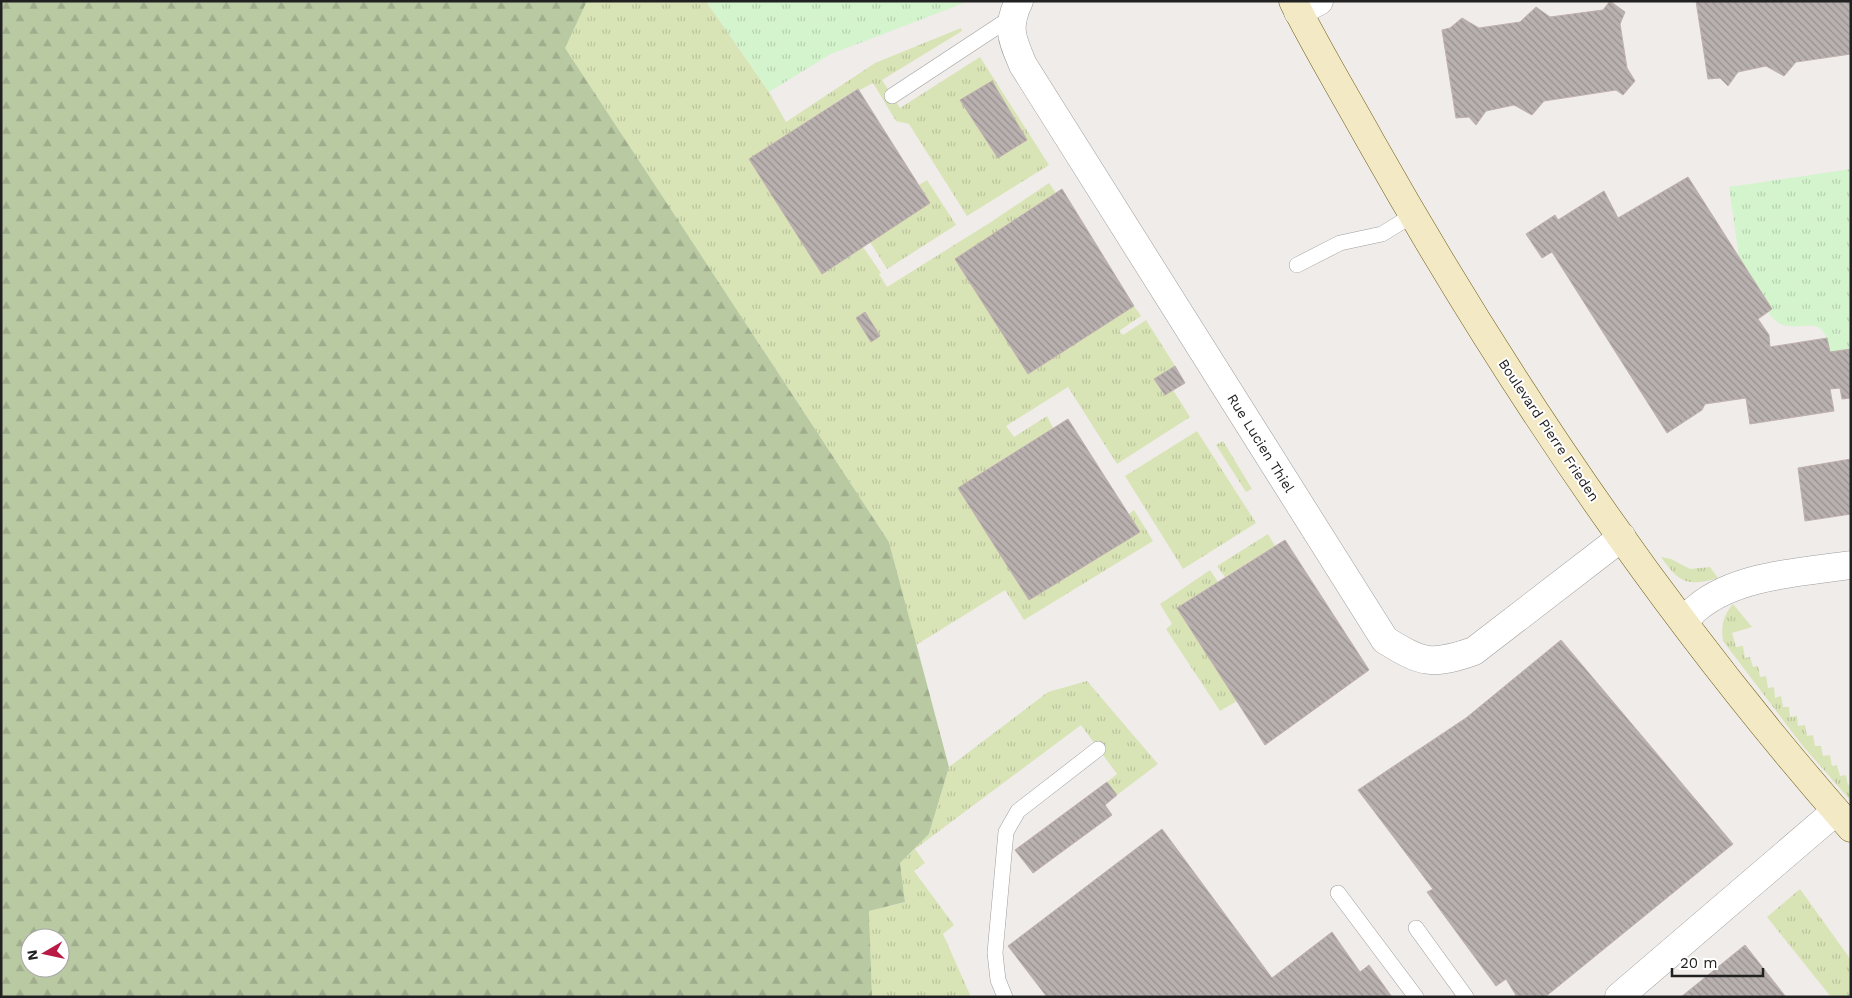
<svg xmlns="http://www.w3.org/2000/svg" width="1852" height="998" viewBox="0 0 1852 998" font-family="'Work Sans',sans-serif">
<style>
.grass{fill:url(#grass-tufts)}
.forest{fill:url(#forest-firs);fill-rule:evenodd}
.park{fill:url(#park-tufts)}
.building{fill:url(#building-back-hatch);stroke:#c0b0ad}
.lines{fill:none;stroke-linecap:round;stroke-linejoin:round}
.lane-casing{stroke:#9e9e9e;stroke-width:16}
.street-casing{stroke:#9e9e9e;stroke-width:29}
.secondary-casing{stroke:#6d5f13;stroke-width:29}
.lane{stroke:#fff;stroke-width:15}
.street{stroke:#fff;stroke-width:28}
.secondary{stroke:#f3e9c5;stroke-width:28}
.labels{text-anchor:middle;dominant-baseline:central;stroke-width:4;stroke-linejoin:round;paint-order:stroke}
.street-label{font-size:14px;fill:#212121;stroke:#fff}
</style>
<defs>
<pattern id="grass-tufts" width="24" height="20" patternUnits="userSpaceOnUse" patternTransform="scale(1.25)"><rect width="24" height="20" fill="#d9e4b6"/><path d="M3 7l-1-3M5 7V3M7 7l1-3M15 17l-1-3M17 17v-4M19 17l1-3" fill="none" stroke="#bac39c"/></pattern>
<pattern id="forest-firs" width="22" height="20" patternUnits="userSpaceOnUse" patternTransform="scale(1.25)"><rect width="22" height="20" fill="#b9caa3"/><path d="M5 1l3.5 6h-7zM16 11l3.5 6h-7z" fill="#9fad8c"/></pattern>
<pattern id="park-tufts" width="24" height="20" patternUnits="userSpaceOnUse" patternTransform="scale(1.25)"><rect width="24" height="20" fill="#d4f4cd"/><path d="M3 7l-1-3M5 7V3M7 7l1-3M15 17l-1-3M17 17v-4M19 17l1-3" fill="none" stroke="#b6d1b0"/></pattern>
<pattern id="building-back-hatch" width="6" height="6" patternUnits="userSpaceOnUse" patternTransform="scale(1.25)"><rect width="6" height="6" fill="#b9b1af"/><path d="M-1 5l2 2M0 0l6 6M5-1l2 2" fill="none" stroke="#96908e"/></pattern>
</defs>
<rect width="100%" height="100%" fill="#f0ece9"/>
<g class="grass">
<path d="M 587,1 L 706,1 L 769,92 L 786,122 L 875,63 L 961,28 L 962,31 L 882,80 L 900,108 L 980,57 L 1049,165 L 967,216 L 909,124 L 896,121 L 873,83 L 858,91 L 857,89 L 749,159 L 822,274 L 863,247 L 881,273 L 879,274 L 887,287 L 991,222 L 1049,183 L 1056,193 L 956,259 L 1028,374 L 1134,306 L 1141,316 L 1119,331 L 1123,335 L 1146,320 L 1175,366 L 1155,379 L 1165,395 L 1173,390 L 1190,417 L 1117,464 L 1068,387 L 1006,426 L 1014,437 L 1047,416 L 1053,428 L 958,488 L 1029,600 L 1139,532 L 1129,514 L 1134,510 L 1153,541 L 1024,620 L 1005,590 L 916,645 L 889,542 L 564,48 Z"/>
<path d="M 927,180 L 956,225 L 887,269 L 870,242 L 930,203 L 919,185 Z"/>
<path d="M 1197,431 L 1256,523 L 1183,569 L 1125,476 Z"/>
<path d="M 1223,441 L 1252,489 L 1246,492 L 1216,445 Z"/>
<path d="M 1268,534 L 1275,546 L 1225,577 L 1217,566 Z"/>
<path d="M 1661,557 L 1671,559 L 1690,569 L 1710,567 L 1718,578 C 1688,587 1679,583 1661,557 Z"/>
<path d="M 1210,570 L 1218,582 L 1177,608 L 1237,701 L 1220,711 L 1166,629 L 1172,624 L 1160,604 Z"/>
<path d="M 1733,604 L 1752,627 L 1732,633 L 1736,647 L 1743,646 L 1745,658 L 1750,657 L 1753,667 L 1758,666 L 1760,677 L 1766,676 L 1768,688 L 1774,687 L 1775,698 L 1781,696 L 1783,707 L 1789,707 L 1790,717 L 1797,716 L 1798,726 L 1805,725 L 1807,736 L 1813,735 L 1815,746 L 1821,746 L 1823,756 L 1830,755 L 1832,766 L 1837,765 L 1840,776 L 1846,775 L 1848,785 L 1851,784 L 1851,801 L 1802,745 L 1723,641 C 1721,626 1723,615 1733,604 Z"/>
<path d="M 1087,681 L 1158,764 L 1117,795 L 1107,782 L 1117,774 L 1081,725 L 915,849 L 925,863 L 914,871 L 954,925 L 943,934 L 971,997 L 872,997 L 869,911 L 905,902 L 900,863 L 929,834 L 949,767 L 1048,692 Z"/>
<path d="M 1800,889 L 1851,960 L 1851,997 L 1831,997 L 1767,917 Z"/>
</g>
<path class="forest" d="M 1,1 L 587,1 L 565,48 L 889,542 L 949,767 L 929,834 L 900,863 L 905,902 L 869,911 L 872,997 L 1,997 ZM 30,938 L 60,938 L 60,968 L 30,968 Z"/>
<g class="park">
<path d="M 706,1 L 969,1 L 831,54 L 769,92 Z"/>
<path d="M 1851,169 L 1851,349 L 1830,352 C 1823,312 1807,331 1783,325 C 1776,323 1772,317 1768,312 L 1772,309 L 1739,257 L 1729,187 Z"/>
</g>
<g class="building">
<path d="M 1610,1 L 1625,12 L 1620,24 L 1627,68 L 1635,81 L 1623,95 L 1616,90 L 1544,101 L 1532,115 L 1514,105 L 1486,111 L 1476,125 L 1469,117 L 1456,118 L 1442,30 L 1450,28 L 1462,18 L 1479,28 L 1520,22 L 1536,7 L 1550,17 L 1603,10 Z"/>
<path d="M 1696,1 L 1851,1 L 1851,54 L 1796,62 L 1784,76 L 1766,66 L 1738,72 L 1728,86 L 1720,78 L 1708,79 Z"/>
<path d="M 992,81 L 1027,140 L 998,158 L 960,100 Z"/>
<path d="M 858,89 L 930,203 L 822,274 L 749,159 Z"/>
<path d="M 1688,177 L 1772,309 L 1758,319 L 1769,335 L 1770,347 L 1827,338 L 1830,352 L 1851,349 L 1851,398 L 1842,399 L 1840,388 L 1830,389 L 1834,411 L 1750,424 L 1746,398 L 1705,404 L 1702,410 L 1667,433 L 1552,252 L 1542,258 L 1526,234 L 1555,215 L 1558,220 L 1604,191 L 1618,218 Z"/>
<path d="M 1062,189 L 1134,306 L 1028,374 L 955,259 Z"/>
<path d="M 865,312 L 880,336 L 871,342 L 856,318 Z"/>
<path d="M 1175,366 L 1185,383 L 1165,395 L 1154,379 Z"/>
<path d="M 1068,419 L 1140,532 L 1029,600 L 958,488 Z"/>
<path d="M 1851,459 L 1851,514 L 1805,521 L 1798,468 Z"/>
<path d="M 1285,540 L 1369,670 L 1265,745 L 1177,608 Z"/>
<path d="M 1561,640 L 1733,844 L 1545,997 L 1517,997 L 1506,979 L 1496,986 L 1427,892 L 1433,889 L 1358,790 L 1466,718 Z"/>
<path d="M 1107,782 L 1117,795 L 1105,805 L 1112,815 L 1033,873 L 1015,850 Z"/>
<path d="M 1162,829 L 1272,978 L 1332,932 L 1360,972 L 1369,965 L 1392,997 L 1047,997 L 1008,946 Z"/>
<path d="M 1745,945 L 1786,997 L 1681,997 Z"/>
</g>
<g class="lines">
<defs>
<g id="lane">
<path d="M 892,96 L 1012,17"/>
<path d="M 1297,265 L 1340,243 L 1382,234 L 1413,215"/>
<path d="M 1338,893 L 1416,997"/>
<path d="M 1416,928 L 1466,997"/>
<path d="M 1005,997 L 998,980 L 995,953 L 1006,832 L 1018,811 L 1098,749"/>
</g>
<g id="street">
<path d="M 1019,1 C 1006,28 1012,39 1023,65 L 1385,640 C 1422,663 1432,666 1474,651 L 1622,537"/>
<path d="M 1298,12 L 1319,1"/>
<path d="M 1684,622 C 1688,617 1692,612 1697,608 C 1736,575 1802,572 1851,565"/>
<path d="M 1619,997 L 1836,811"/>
</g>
<path id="secondary" d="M 1293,1 C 1317,49 1345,95 1371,142 C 1508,385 1666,618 1851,828"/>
</defs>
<use href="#lane" class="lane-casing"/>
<use href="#street" class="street-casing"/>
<use href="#secondary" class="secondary-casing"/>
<use href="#lane" class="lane"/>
<use href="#street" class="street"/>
<use href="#secondary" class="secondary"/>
</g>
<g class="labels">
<g class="street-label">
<text transform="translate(1549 430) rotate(56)">Boulevard Pierre Frieden</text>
<text transform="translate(1261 443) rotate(58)">Rue Lucien Thiel</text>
</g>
</g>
<rect width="1852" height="998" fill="none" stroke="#212121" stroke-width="5"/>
<g transform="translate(45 953) rotate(261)"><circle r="24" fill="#ffffff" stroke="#a6a6a6"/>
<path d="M0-4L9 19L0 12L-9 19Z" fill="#b91945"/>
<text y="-8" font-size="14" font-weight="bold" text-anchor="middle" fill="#212121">N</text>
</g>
<path d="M1672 968v8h91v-8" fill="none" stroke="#212121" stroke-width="2.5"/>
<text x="1680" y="968" font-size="15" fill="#212121" stroke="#ffffff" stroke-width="4" paint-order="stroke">20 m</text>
</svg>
